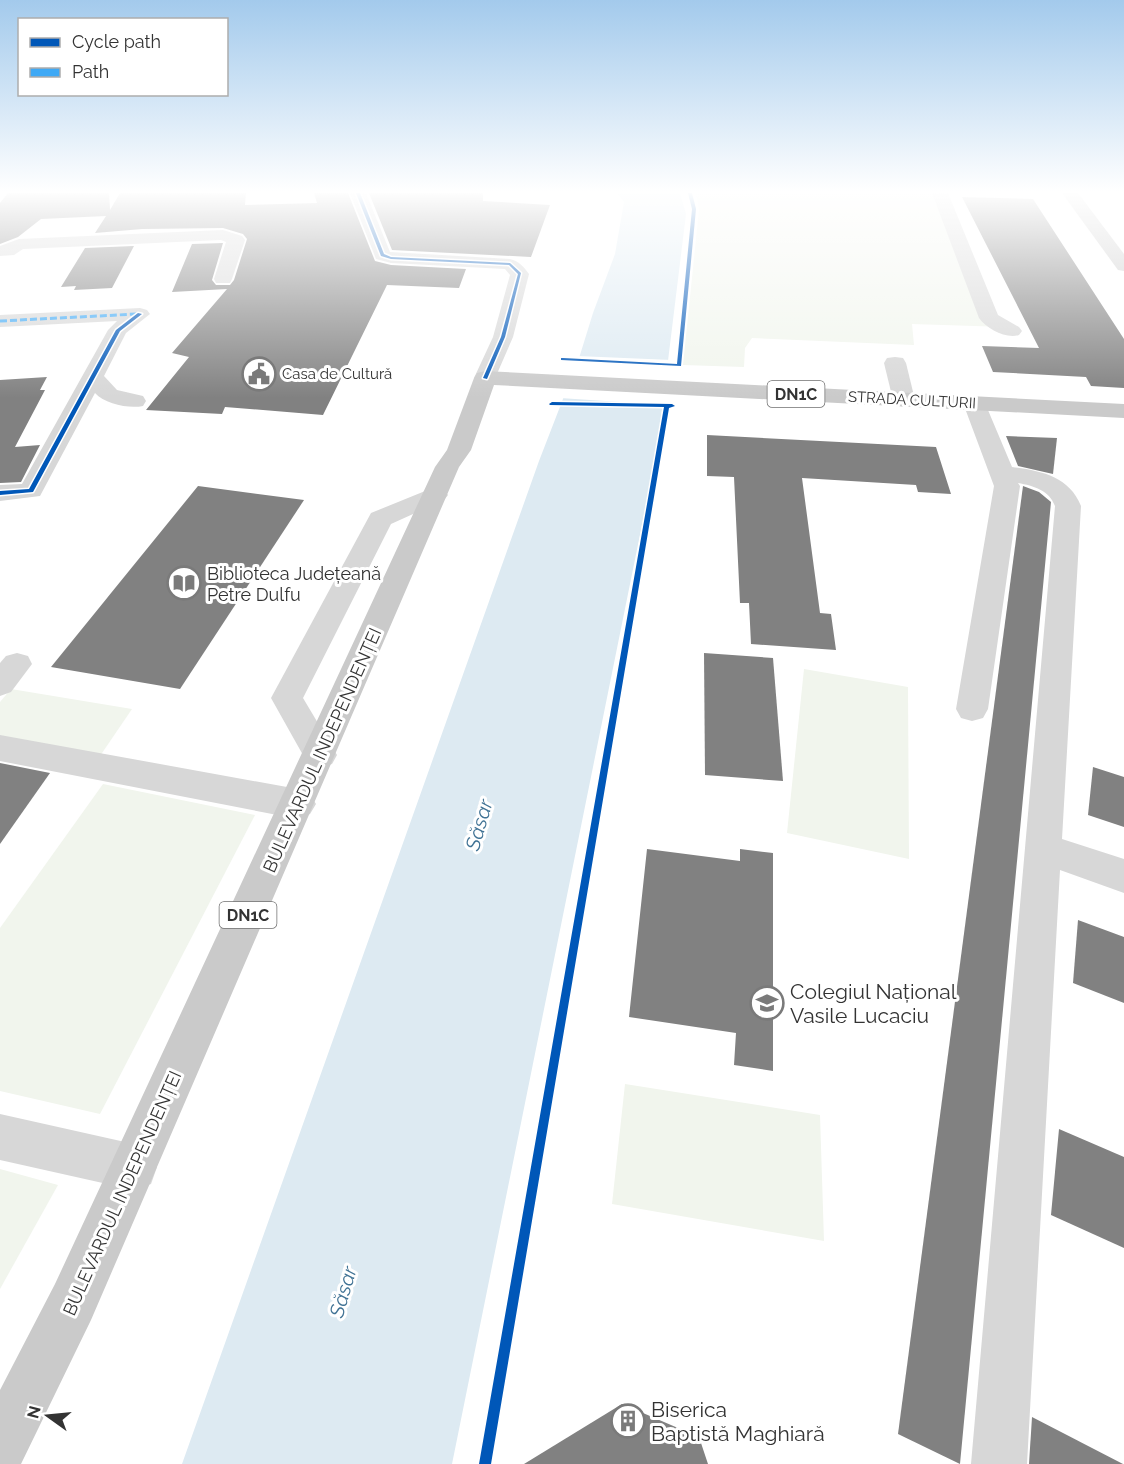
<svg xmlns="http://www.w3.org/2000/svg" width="1124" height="1464" viewBox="0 0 1124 1464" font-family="Raleway,sans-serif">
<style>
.green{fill:#f1f5ed}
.water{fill:#ddeaf2}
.pier{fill:#fff}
.building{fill:#818181}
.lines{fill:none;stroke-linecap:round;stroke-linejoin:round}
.minor{fill:#d7d7d7;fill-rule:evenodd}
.major{fill:#cacaca;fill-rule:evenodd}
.quiet{stroke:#3fa9f5;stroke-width:3;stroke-dasharray:7 3;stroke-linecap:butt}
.cycleway-casing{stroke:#fff;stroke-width:3}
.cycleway{fill:#0057b8;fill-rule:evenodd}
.labels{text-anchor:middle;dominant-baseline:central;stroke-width:6;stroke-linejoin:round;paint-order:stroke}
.far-poi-label{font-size:15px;fill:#333;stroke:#fff;text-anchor:start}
.far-street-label{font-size:15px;fill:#333;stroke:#fff}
.shield{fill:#fff;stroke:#707070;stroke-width:1.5}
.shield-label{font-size:16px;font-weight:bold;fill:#333}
.poi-label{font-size:18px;fill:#333;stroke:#fff;text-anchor:start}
.street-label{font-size:18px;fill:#333;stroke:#fff}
.water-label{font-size:20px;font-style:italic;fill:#417395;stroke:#fff}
.near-poi-label{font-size:21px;fill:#333;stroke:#fff;text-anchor:start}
</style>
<rect width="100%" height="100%" fill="#fff"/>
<g class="green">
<path d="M 696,193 L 940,193 L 989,318 L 1006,327 L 912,324 L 914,345 L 752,338 L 745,348 L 744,367 L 683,365 L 699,210 Z"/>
<path d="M 804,669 L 908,687 L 909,859 L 787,833 Z"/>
<path d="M 11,689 L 132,709 L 100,756 L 0,738 L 0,702 Z"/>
<path d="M 103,784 L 255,815 L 100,1114 L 0,1091 L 0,928 Z"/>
<path d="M 625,1084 L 820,1115 L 824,1241 L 612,1204 Z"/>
<path d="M 0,1169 L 58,1185 L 0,1289 Z"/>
</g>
<path class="water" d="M 617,193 L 680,193 L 686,214 L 660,426 L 647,500 L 452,1464 L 182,1464 L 539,461 L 580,355 L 593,313 L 615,254 L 624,202 Z"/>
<path class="pier" d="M 577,356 L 672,360 L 666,405 L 560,398 Z"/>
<g class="building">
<path d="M 8,193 L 109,193 L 110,210 L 120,193 L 246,193 L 245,205 L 317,203 L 314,193 L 348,193 L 375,261 L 391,265 L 466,269 L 459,288 L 387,285 L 323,415 L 225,407 L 222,414 L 146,410 L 189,357 L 172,353 L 227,289 L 172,292 L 192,244 L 223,243 L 212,280 L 216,285 L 230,285 L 234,280 L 247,239 L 243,234 L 223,228 L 142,229 L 95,233 L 106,216 L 41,219 L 18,237 L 0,244 L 0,203 Z"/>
<path d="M 369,193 L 483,193 L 483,201 L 550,205 L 531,257 L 392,250 Z"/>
<path d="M 962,197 L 1033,199 L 1124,339 L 1124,388 L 1091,386 L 1086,377 L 993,372 L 982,346 L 1039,348 Z"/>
<path d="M 134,246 L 112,288 L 74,290 L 76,286 L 61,287 L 85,248 Z"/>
<path d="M 47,377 L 40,390 L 45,390 L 15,447 L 40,445 L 21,482 L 0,483 L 0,380 Z"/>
<path d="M 707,435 L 936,447 L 951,494 L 918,492 L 916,485 L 802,478 L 820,613 L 831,614 L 836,650 L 751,644 L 749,603 L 740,603 L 734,477 L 707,476 Z"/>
<path d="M 1006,436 L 1057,438 L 1053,474 L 1018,466 Z"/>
<path d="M 198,486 L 304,500 L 180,689 L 51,667 Z"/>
<path d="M 1023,486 L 1039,492 L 1051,502 L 960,1464 L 898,1434 Z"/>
<path d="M 704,653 L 773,658 L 783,781 L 705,775 Z"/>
<path d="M 0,763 L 50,773 L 0,844 Z"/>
<path d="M 1093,767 L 1124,777 L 1124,827 L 1088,815 Z"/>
<path d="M 647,849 L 740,861 L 740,849 L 773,853 L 773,1071 L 734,1065 L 736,1033 L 629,1017 Z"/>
<path d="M 1078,920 L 1124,937 L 1124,1003 L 1073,983 Z"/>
<path d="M 1059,1129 L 1124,1157 L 1124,1248 L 1051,1215 Z"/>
<path d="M 622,1404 L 699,1437 L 708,1464 L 524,1464 Z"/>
<path d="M 1032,1417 L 1123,1464 L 1029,1464 Z"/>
</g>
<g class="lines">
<g class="minor">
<path d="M 350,193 L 366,193 L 390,252 L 510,259 C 519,261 524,267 529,274 L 513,337 L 493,383 L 485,385 L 477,383 L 474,378 L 493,337 L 510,275 L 505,269 L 391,263 L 376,259 Z"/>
<path d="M 932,193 L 948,193 L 998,315 L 1019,327 L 1022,331 L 1019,335 C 1006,339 987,329 979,318 Z"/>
<path d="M 223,230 L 242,236 L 245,240 L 232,279 L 230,283 L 216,283 L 214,279 L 226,242 L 221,240 L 23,249 L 14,255 L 0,256 L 0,246 L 19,239 Z"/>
<path d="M 140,308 L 147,310 L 150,314 L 126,333 L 104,376 L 117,390 L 143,396 L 146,401 L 143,406 C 129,409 105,404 95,393 L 40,496 L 0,501 L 0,485 L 22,484 L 108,330 L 117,321 L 0,327 L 0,315 Z"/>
<path d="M 895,357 L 903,358 L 906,363 L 915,400 L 912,405 L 904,407 L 896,405 L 893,400 L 884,363 L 887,358 Z"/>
<path d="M 974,396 L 982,398 L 985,403 L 1012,467 C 1041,471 1069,476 1081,506 L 1062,839 L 1124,859 L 1124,893 L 1060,870 L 1027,1464 L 971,1464 L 1055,506 C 1049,490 1034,486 1018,483 L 1020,486 L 988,709 L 983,718 L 972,721 L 961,718 L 956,709 L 994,486 L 963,403 L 966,398 Z"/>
<path d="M 435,487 L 444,490 L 448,495 L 444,500 L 391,524 L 303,698 L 337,755 L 332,764 L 320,768 L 308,764 L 271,698 L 371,513 Z"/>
<path d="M 17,653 L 28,656 L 32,664 L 11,692 L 0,696 L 0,663 L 6,656 Z"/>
<path d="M 0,735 L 298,789 L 310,794 L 316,804 L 310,814 L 298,819 L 0,761 Z"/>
<path d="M 0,1114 L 134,1144 L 151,1150 L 157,1167 L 151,1184 L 134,1190 L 0,1160 Z"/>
</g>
<g class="major">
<path d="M 1062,193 L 1078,193 L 1124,254 L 1124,271 L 1118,270 Z"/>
<path d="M 485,371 L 1124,404 L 1124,418 L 494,385 L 471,450 L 459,467 L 91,1320 L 21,1464 L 0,1464 L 0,1390 L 55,1284 L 435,467 L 447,450 L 474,378 L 477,373 Z"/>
</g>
<path class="quiet" d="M 0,321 L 137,314"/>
<defs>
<g id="cycleway">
<path d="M 356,193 L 360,193 L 384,254 L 391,257 L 510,263 L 521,273 L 505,337 L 487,379 L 483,378 L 501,337 L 518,274 L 509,265 L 391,259 L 381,256 Z"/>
<path d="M 688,193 L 692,193 L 696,209 L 681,366 L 561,360 L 561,358 L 563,358 L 677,364 L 692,209 Z"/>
<path d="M 138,313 L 142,314 L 120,331 L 33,492 L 0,495 L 0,491 L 29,489 L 116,330 Z"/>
<path d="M 552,402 L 672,404 L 675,406 L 669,408 L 491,1464 L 479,1464 L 664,407 L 550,405 L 549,404 Z"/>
</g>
</defs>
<use href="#cycleway" class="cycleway-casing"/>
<use href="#cycleway" class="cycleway"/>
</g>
<linearGradient id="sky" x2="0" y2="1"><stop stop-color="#a3caec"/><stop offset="0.48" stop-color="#fff"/><stop offset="1" stop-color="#fff" stop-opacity="0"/></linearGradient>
<rect width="1124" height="398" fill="url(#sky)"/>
<defs>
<symbol id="civic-ring" viewBox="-11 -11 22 22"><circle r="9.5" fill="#fff" stroke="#7a7a7a" stroke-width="1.5"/><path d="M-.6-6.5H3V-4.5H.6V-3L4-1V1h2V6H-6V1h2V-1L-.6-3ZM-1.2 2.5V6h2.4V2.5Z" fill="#7a7a7a"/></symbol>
<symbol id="library-ring" viewBox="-11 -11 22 22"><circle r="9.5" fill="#fff" stroke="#7a7a7a" stroke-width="1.5"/><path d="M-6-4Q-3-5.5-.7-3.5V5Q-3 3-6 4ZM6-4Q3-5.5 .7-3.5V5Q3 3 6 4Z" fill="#7a7a7a"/></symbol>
<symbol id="school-ring" viewBox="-11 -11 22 22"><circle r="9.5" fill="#fff" stroke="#7a7a7a" stroke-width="1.5"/><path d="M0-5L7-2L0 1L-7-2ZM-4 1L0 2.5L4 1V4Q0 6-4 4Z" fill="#7a7a7a"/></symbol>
<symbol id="building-ring" viewBox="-11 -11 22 22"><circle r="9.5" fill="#fff" stroke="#7a7a7a" stroke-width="1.5"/><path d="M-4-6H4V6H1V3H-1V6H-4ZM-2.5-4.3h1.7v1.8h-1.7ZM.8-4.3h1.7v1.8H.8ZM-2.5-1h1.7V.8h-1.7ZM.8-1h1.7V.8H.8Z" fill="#7a7a7a"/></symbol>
</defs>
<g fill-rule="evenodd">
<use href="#civic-ring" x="240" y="355" width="38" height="38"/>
<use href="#library-ring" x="165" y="564" width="38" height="38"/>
<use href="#school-ring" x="748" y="984" width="38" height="38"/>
<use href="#building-ring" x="609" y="1402" width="38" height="38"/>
</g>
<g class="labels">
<g class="far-poi-label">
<text x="282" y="374">Casa de Cultură</text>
</g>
<g class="far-street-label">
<text transform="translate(912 400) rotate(3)">STRADA CULTURII</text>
</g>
<g class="shield">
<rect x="767.5" y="381" width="57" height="26" rx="4.5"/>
<rect x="219.5" y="902" width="57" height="26" rx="4.5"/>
</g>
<g class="shield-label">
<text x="796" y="394">DN1C</text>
<text x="248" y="915">DN1C</text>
</g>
<g class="poi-label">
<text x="207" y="573">Biblioteca Județeană<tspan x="207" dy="21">Petre Dulfu</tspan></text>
</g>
<g class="street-label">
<text transform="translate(322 750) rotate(-66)">BULEVARDUL INDEPENDENȚEI</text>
<text transform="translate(122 1193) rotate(-66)">BULEVARDUL INDEPENDENȚEI</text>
</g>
<g class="water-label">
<text transform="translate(479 825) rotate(-74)">Săsar</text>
<text transform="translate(343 1292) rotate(-74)">Săsar</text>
</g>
<g class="near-poi-label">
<text x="790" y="991">Colegiul Național<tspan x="790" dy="24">Vasile Lucaciu</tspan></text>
<text x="651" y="1409">Biserica<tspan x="651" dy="24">Baptistă Maghiară</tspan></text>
</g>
</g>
<rect x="18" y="18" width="210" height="78" fill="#ffffff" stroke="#adadad" stroke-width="1.5"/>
<rect x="30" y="38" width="30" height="9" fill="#0057b8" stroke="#adadad" stroke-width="1.5"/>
<text x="72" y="48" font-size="18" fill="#333333">Cycle path</text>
<rect x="30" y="68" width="30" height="9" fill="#3fa9f5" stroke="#adadad" stroke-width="1.5"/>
<text x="72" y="78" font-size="18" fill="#333333">Path</text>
<g transform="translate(48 1416) rotate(285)" stroke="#ffffff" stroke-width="4.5" paint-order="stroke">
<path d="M0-4.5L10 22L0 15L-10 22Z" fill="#333333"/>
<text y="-9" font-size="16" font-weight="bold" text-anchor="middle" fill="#333333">N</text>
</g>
</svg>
